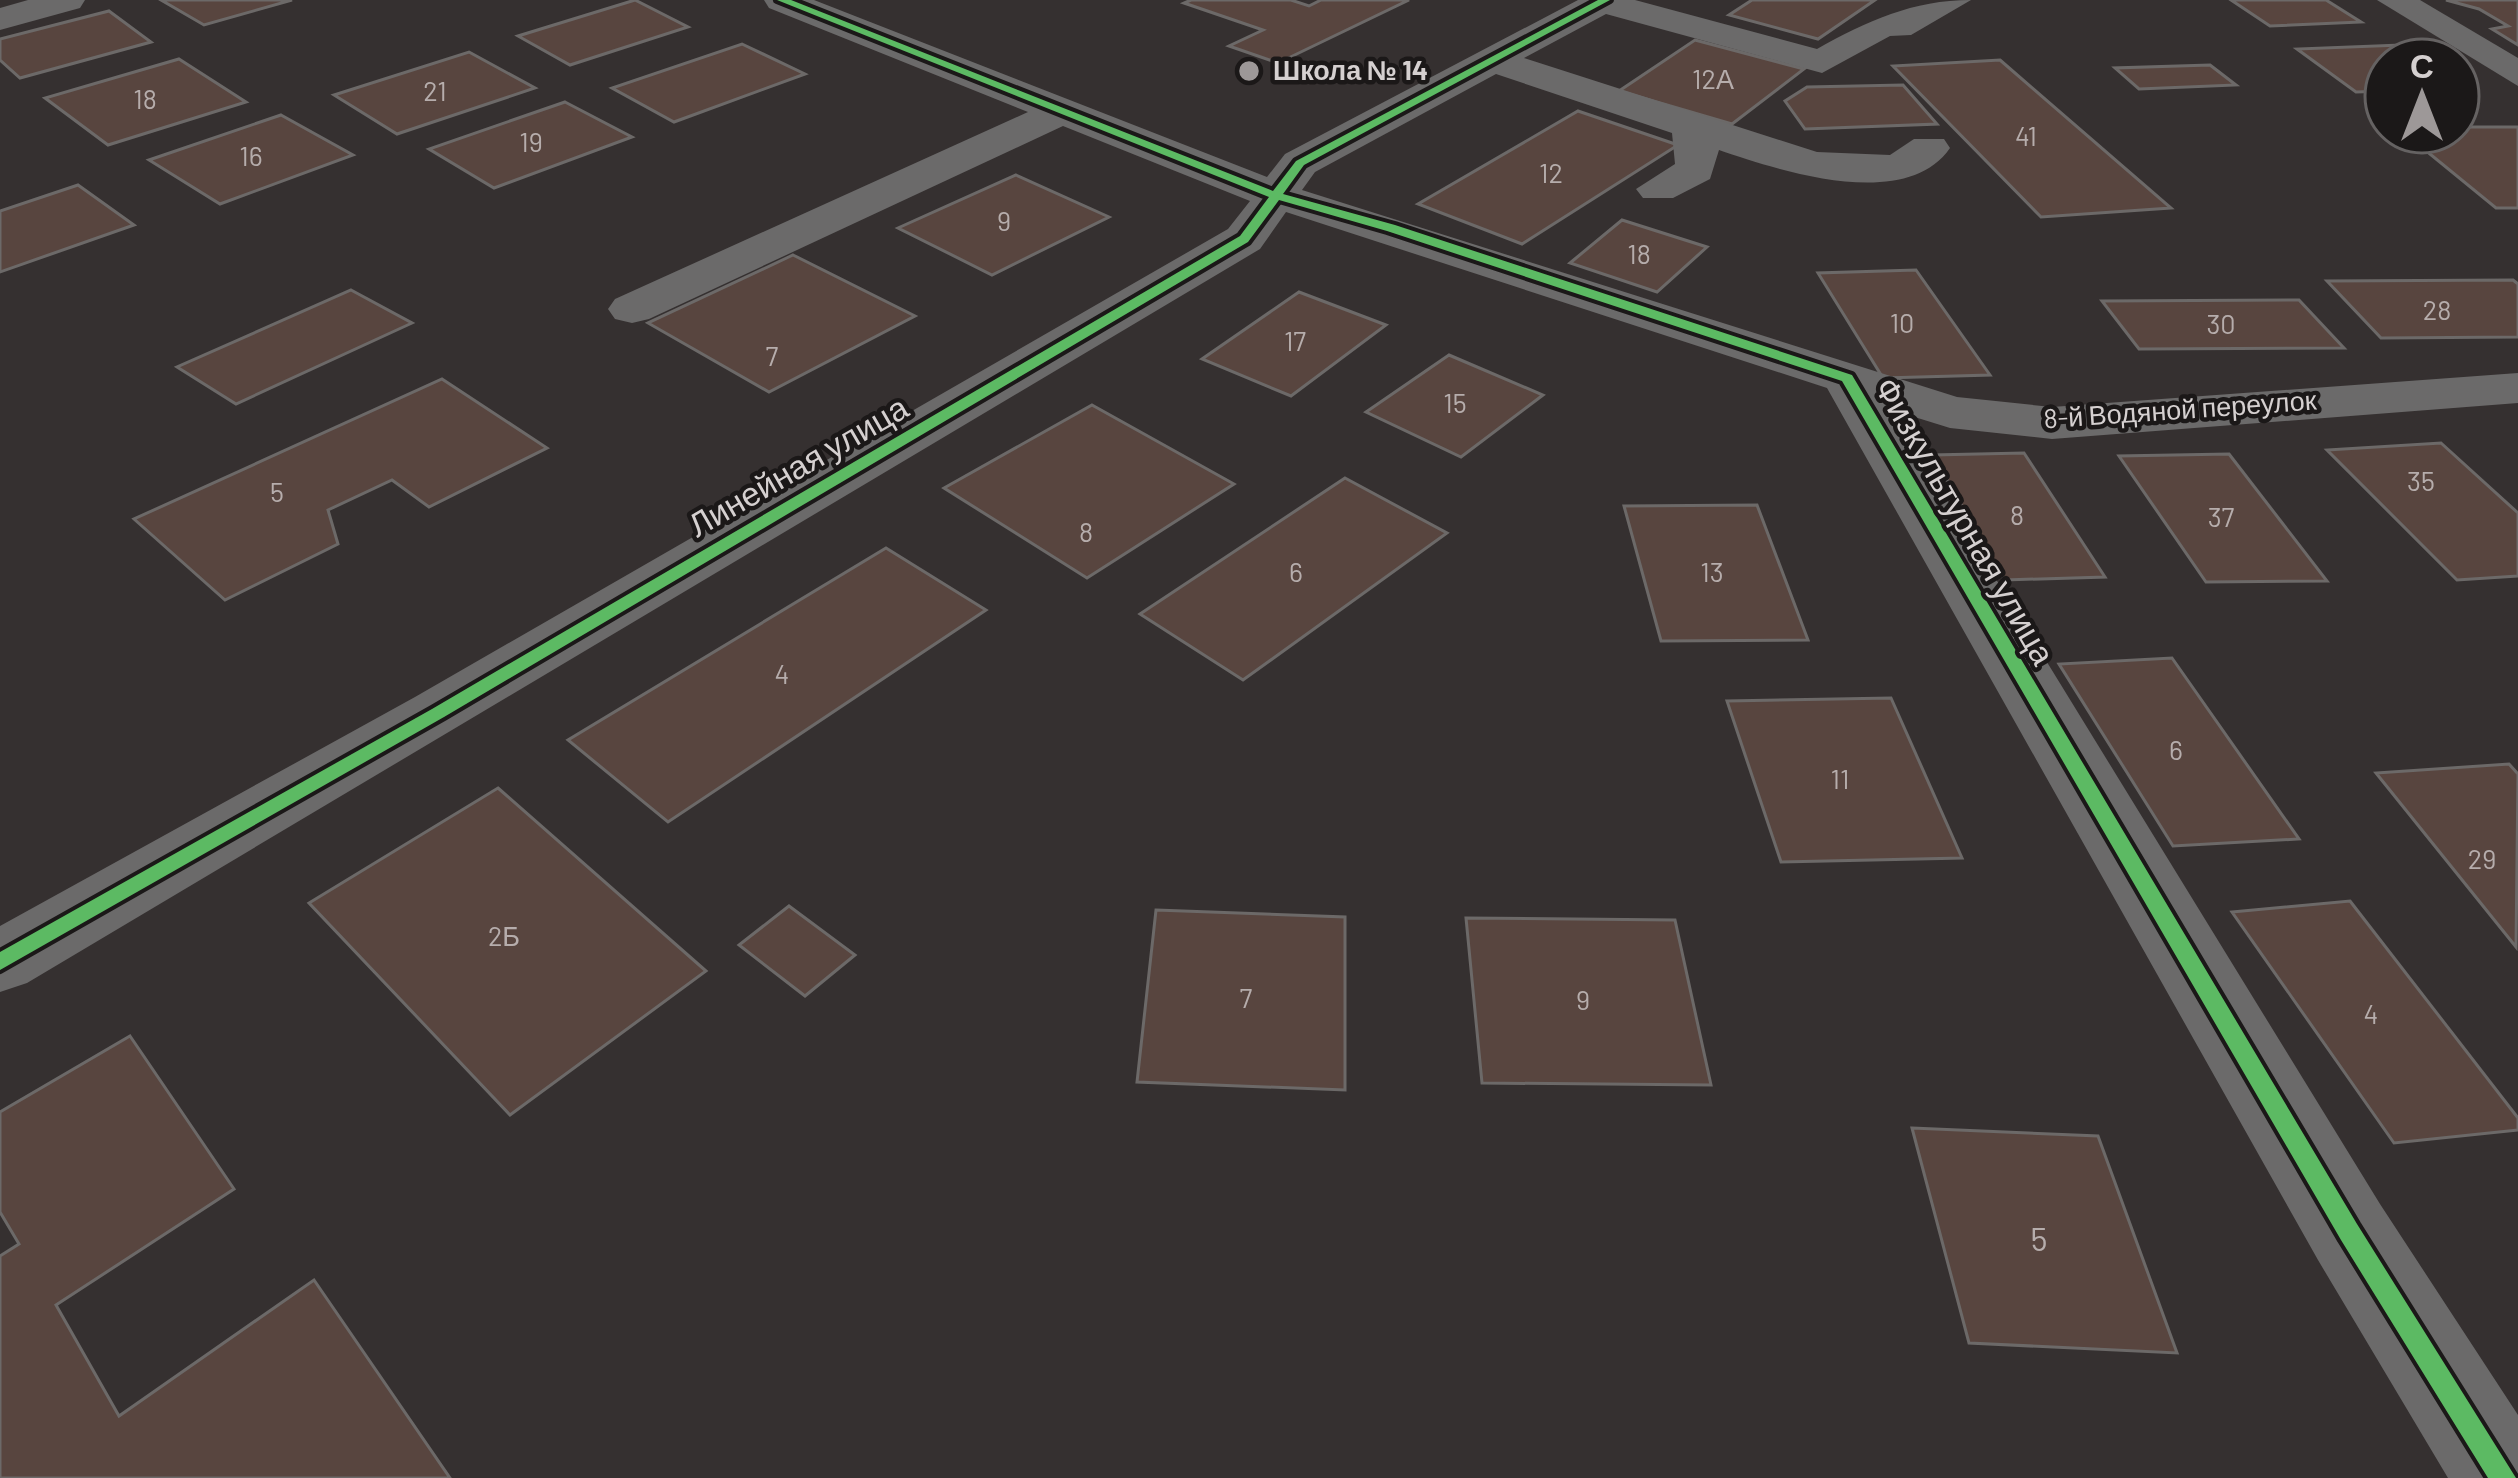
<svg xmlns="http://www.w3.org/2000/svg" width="2518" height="1478" font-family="Barlow,sans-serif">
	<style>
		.building { fill: #58453f; stroke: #6c6968; stroke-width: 3 }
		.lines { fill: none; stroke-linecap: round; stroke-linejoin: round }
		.minor { fill: #6b6a6a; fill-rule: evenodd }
		.cycleway-casing { stroke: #1b1818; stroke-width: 8 }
		.cycleway { fill: #5cba63; fill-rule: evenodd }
		.poi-dot { fill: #9d9898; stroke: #1b1818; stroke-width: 4.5 }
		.labels { text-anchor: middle; stroke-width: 9; stroke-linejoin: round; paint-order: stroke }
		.far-poi-label { font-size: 27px; font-weight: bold; fill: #d5d0d0; stroke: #1b1818; text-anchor: start }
		.number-label { font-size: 27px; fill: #b6adac }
		.far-street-label { font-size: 27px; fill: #d5d0d0; stroke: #1b1818 }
		.street-label { font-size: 33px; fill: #d5d0d0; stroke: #1b1818 }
		.near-number-label { font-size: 33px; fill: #b6adac }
	</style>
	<rect width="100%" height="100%" fill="#353030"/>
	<g class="building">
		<polygon points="161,0 292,0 204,25"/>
		<polygon points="635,0 688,27 570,65 518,36"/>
		<polygon points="1191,0 1291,0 1309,6 1321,0 1409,0 1278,63 1229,46 1263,30 1184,3"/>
		<polygon points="1752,0 1875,0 1818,39 1729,15"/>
		<polygon points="2231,0 2326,0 2361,22 2270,26"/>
		<polygon points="2446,0 2518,0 2518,45 2492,29 2508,26 2479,9"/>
		<polygon points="109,11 151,42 20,78 0,60 0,39"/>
		<polygon points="1695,40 1804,69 1732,124 1619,91"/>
		<polygon points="742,44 805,74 674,122 612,88"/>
		<polygon points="2401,45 2423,60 2386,60 2386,91 2356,92 2297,49"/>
		<polygon points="469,52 535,88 397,134 334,95"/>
		<polygon points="179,59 246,102 108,145 45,98"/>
		<polygon points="2000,60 2171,208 2041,217 1893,66"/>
		<polygon points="2210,65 2236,85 2139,89 2115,68"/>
		<polygon points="1903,85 1937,124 1805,129 1785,101 1807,87"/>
		<polygon points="565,102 632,137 494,188 429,149"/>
		<polygon points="1578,111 1678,145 1522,244 1418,204"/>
		<polygon points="281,115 353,155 220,204 149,160"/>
		<polygon points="2458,127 2518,127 2518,208 2496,208 2403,132 2458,132"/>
		<polygon points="1016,175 1109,217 992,275 898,228"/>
		<polygon points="78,185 134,225 0,272 0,211"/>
		<polygon points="1622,220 1707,247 1657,292 1570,263"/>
		<polygon points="793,255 915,316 769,392 648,323"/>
		<polygon points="1916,270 1990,375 1883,378 1818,273"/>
		<polygon points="2513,280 2518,284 2518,337 2381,338 2327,281"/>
		<polygon points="351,290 412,323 236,404 177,367"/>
		<polygon points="1299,292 1386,325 1291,396 1202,359"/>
		<polygon points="2299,300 2344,348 2139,349 2102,301"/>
		<polygon points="1449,355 1543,395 1461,457 1366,412"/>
		<polygon points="442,379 547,448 429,507 392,480 328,510 338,544 225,600 134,519"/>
		<polygon points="1092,405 1234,484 1087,578 944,488"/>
		<polygon points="2441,443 2518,513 2518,576 2457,580 2327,450"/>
		<polygon points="2024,453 2105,577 2004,580 1933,455"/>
		<polygon points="2229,454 2327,581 2206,582 2119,456"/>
		<polygon points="1345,478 1447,533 1243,680 1140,614"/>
		<polygon points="1757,505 1808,640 1661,641 1624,506"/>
		<polygon points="886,548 986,610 668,822 568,740"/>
		<polygon points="2172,658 2299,839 2173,846 2059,664"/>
		<polygon points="1891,698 1962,858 1781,862 1727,701"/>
		<polygon points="2509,764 2518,774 2516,947 2376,773"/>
		<polygon points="498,788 706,971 510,1115 309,903"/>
		<polygon points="2350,901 2518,1118 2518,1130 2394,1143 2232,912"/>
		<polygon points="789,906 855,955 805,996 739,945"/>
		<polygon points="1156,910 1345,917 1345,1090 1137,1082"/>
		<polygon points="1466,918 1675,920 1711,1085 1482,1083"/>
		<polygon points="130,1036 234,1189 56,1305 119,1416 314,1280 450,1478 0,1478 0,1256 19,1244 0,1212 0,1112"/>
		<polygon points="1912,1128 2098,1136 2177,1353 1969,1343"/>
	</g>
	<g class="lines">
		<g class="minor">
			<polygon points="28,0 85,0 80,8 0,30 0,8"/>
			<path d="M764 0H814L1267 177 1285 154 1578 0H1635L1817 49C1867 21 1913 0 1971 0L1911 35 1890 36 1822 73 1606 14 1524 58 1817 152 1890 155 1914 139H1944L1950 148C1905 213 1778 170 1719 150L1710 179 1673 198H1643L1636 189 1675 164 1672 133 1496 74 1315 172 1302 190 1957 397 2052 407 2518 373V403L2052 439 1950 428 1892 410 2380 1204 2518 1415V1478H2448L2318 1260 1827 388 1286 212 1260 249 27 983 0 992V926L415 697 1228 229 1250 201 1063 126 649 319 632 323 615 319 608 309 615 299 1028 112 769 8Z"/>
			<polygon points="2377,0 2420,0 2518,58 2518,86"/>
		</g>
		<defs>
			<polygon id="cycleway" points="777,0 791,0 1273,191 1296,161 1598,0 1610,0 1304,165 1283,194 1395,225 1852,375 2357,1224 2516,1478 2488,1478 2341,1240 1842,381 1387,231 1279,200 1248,242 444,717 0,970 0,952 432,709 1240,236 1269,197"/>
		</defs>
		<use href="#cycleway" class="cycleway-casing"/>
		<use href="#cycleway" class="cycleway"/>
	</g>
	<circle class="poi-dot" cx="1249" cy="71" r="12"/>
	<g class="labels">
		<g class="far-poi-label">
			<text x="1273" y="80">Школа № 14</text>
		</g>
		<g class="number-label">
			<text x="1713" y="89">12А</text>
			<text x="435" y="101">21</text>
			<text x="145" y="109">18</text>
			<text x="2026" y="146">41</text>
			<text x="531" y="152">19</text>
			<text x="251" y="166">16</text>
			<text x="1551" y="183">12</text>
			<text x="1004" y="231">9</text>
			<text x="1639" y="264">18</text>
			<text x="2437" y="320">28</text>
			<text x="1902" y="333">10</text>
			<text x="2221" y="334">30</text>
			<text x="1295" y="351">17</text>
			<text x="772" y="366">7</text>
			<text x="1455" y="413">15</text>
			<text x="2421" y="491">35</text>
			<text x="277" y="502">5</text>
			<text x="2017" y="525">8</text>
			<text x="2221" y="527">37</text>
			<text x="1086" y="542">8</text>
			<text x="1296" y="582">6</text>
			<text x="1712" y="582">13</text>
			<text x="782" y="684">4</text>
			<text x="2176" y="760">6</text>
			<text x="1840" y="789">11</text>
			<text x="2482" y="869">29</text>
			<text x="504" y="946">2Б</text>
			<text x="1246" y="1008">7</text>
			<text x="1583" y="1010">9</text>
			<text x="2371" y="1024">4</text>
		</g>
		<g class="far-street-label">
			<text transform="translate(2180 410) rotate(-4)" y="9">8-й Водяной переулок</text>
		</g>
		<g class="street-label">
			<text transform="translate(798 466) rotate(-30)" y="12">Линейная улица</text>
			<text transform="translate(1965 521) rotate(60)" y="12">Физкультурная улица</text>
		</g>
		<g class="near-number-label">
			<text x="2039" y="1251">5</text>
		</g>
	</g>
	<g transform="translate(2422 96)"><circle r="57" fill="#1b1818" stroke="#656262" stroke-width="3"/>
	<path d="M0-9L21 45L0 30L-21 45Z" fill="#9d9898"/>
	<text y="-18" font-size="33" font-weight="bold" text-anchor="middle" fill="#d5d0d0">С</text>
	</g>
</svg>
